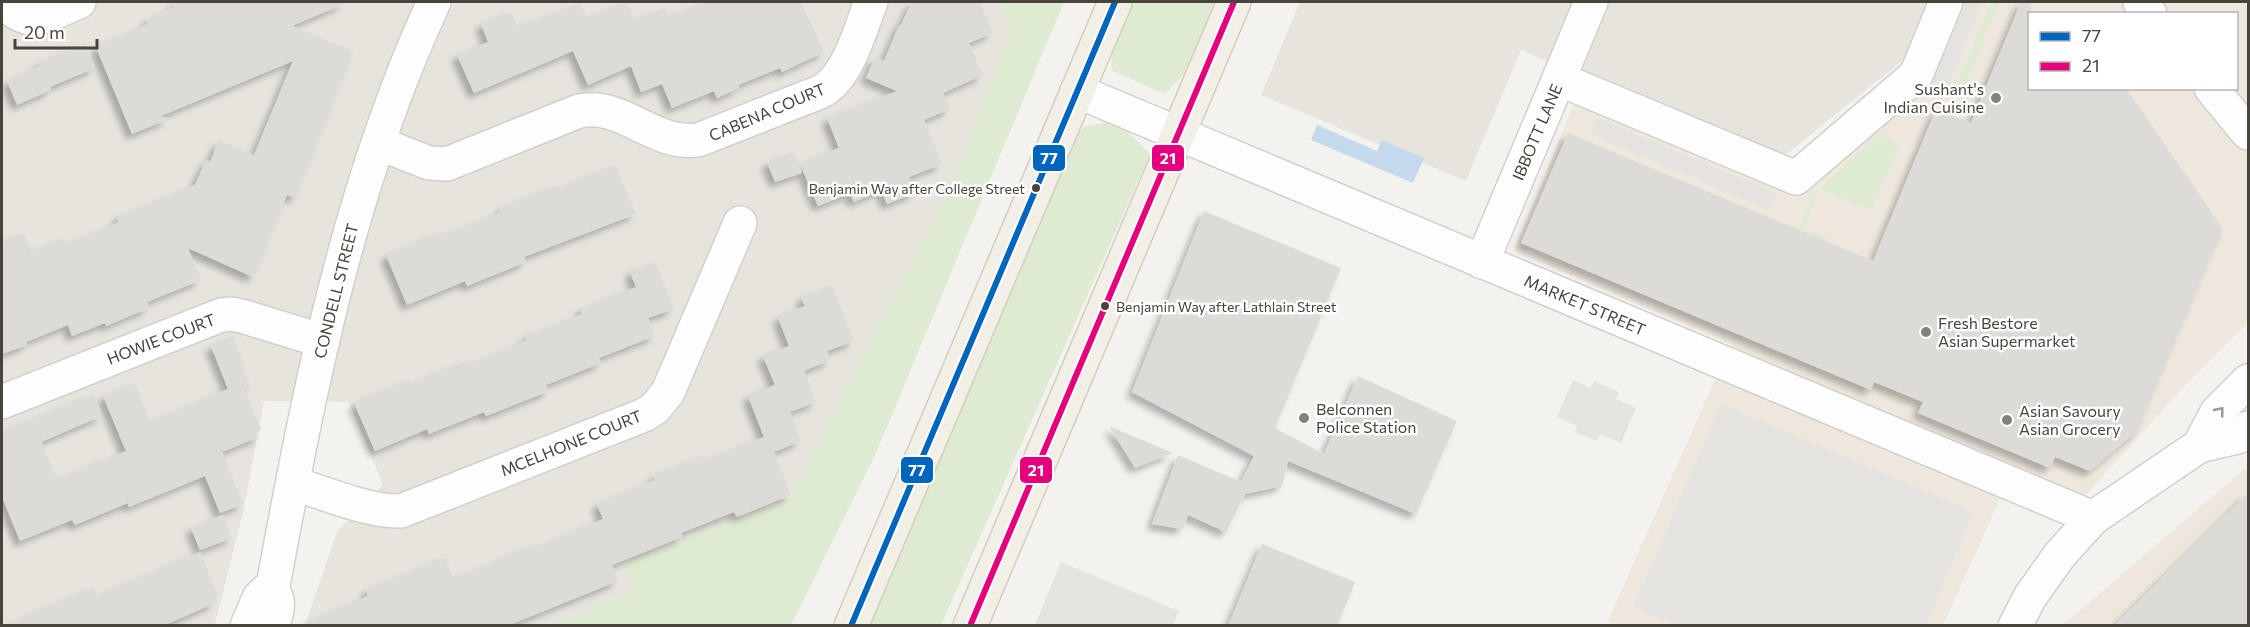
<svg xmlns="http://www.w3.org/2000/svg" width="2250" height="627" font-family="Commissioner,sans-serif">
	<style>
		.residential { fill: #e6e4dd }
		.commercial { fill: #ede7dd; fill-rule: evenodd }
		.green { fill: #dfead2 }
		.parking { fill: #e5e3e0 }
		.water { fill: #c4d9ec }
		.building { fill: #dcdbd7; filter: url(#shadow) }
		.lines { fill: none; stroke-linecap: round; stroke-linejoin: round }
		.minor-casing { stroke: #d1d0cc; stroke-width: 36 }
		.major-casing { stroke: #d3cebe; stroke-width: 36 }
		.minor { stroke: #fdfdfd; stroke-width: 33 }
		.major { stroke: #f1efe6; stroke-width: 33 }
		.bus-1-casing { stroke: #fff; stroke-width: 10 }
		.bus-2-casing { stroke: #fff; stroke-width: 10 }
		.bus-1 { stroke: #0065bd; stroke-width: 6 }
		.bus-2 { stroke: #e5007d; stroke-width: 6 }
		.oneway { stroke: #9a9792 }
		.poi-dot { fill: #84817a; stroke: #fff; stroke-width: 2 }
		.bus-dot { fill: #49443b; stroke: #fff; stroke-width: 2 }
		.labels { text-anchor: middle; stroke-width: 5; stroke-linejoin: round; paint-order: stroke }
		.bus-label { font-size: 14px; fill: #49443b; stroke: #fff; text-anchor: end }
		.poi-label { font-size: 16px; fill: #49443b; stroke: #fff; text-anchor: start }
		.street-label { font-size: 16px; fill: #49443b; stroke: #fff }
		.line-badge { stroke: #fff; stroke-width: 2 }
		.badge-label { font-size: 16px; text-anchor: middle; font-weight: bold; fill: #fff }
	</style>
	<defs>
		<filter id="shadow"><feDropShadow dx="-5.5" dy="5.5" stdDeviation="3" flood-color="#0004"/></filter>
	</defs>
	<rect width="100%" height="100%" fill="#f3f2ef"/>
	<g class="residential">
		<polygon points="2,2 999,2 1012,28 951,187 789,499 624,564 634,590 551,625 305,625 337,532 383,485 349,402 264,401 243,513 215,625 4,626 2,625"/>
		<polygon points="1300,2 1931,2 1908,56 1779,160 1521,50 1466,181 1261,95"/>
	</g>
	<g class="commercial">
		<path d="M1935 2H2248V322L2187 383 2085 496 2015 466 1943 625 1618 626 1608 621 1731 344 1514 251 1577 96 1770 176 1910 58ZM2030 14H2236V88H2030Z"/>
		<polygon points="2248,466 2248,625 2063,625"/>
	</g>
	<g class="green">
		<polygon points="999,2 1064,2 876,453 791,625 551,625 634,590 624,564 789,499 951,187 1012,28"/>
		<polygon points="1133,2 1216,2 1187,71 1164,94 1111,70 1113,47"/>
		<polygon points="1991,2 1999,2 1960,99 1952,96"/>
		<polygon points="1116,120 1150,154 941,625 869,626 1076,129"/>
		<polygon points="1879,135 1900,144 1872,210 1820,189"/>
		<polygon points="1813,195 1817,197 1804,228 1829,238 1827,242 1799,229"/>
	</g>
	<g class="parking">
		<polygon points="1966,2 1982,2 1947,90 1931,84"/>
		<polygon points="1597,118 1776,193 1769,210 1590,134"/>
		<polygon points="1573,380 1591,388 1594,381 1619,392 1616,399 1636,408 1621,443 1600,434 1597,441 1575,432 1577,426 1557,417"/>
		<polygon points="1721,404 1974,512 1926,625 1677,625 1633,607"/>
		<polygon points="1061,562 1179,611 1173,625 1035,625"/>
	</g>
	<polygon class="water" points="1317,125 1377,151 1382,140 1424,158 1413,183 1311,140"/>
	<g class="building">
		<polygon points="173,2 348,2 292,26 353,51 295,198 287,195 253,277 188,248 201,280 147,302 149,308 106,326 105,323 72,336 68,325 26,342 27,345 2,354 2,241 24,233 31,251 64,238 67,244 119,222 117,217 195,185 206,160 210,162 219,140 254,155 293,61 161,116 169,119 132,134 96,47 148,24 146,20 175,7"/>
		<polygon points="627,2 636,20 665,8 669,16 705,2 801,2 824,52 782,72 780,68 738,85 739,88 717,98 714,91 672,108 662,84 641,92 631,66 588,85 573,51 474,93 457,55 488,42 481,24 511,12 517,27 580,3 586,18"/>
		<polygon points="912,2 980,2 993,33 969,43 983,75 943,93 950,109 924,120 942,164 909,177 915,193 887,204 881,190 854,202 850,193 818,206 800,164 839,148 827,118 850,109 851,113 853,108 897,91 866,78 875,57 884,61 899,25 901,25"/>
		<polygon points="2021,2 2030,2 2030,88 2126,88 2223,229 2137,431 2090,471 2055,457 2050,468 1918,413 1923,402 1874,382 1871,390 1521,243 1568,133 1873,261 1936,109 1971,123"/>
		<polygon points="84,43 95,68 50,87 51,90 17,105 7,81 40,66 39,63"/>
		<polygon points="794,152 802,173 775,182 767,162"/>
		<polygon points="615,165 636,214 524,257 526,262 467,286 465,281 407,305 386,255 444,231 446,235 501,212 500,208 557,185 558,189"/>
		<polygon points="1204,211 1341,268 1275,428 1324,454 1358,376 1457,421 1416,514 1288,461 1282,486 1245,494 1226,532 1188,515 1182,529 1152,524 1178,455 1241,482 1254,456 1132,392"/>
		<polygon points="655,262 674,309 648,318 655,336 599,358 601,363 546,385 549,391 486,416 484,412 429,434 427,429 375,451 354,403 409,380 411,384 467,360 469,365 527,340 525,336 582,314 580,309 636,287 630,272"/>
		<polygon points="832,285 854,341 827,351 830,360 804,371 816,402 790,412 801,441 774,452 791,495 737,517 734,512 681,533 682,537 612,565 618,581 507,626 299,626 368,596 366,590 445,557 454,579 536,544 538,547 603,519 597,504 655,480 653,476 704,455 707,460 764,437 748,396 775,385 763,356 789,346 778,317 805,306 801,297"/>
		<polygon points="233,336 245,367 243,368 251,388 244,390 261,430 257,432 259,437 222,452 243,504 220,513 205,476 129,507 128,503 75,525 72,520 20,541 2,497 2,431 93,394 102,416 41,442 57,479 126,451 103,396 135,383 150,422 228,389 211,346"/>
		<polygon points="1109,426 1173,453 1135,468"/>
		<polygon points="2248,493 2248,626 2114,626"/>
		<polygon points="223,515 232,538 200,550 191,528"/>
		<polygon points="1262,544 1355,582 1337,626 1228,626"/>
		<polygon points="200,552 218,595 213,598 215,603 163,626 4,626 93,587 97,596"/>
	</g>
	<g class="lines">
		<defs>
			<g id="minor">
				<path d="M3 2C33 31 45 15 79 2"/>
				<polyline points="2140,2 2150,14"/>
				<polyline points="1559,79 1796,178 1916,75 1946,2"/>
				<polyline points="2211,88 2248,133"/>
				<polyline points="1077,91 2093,518"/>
				<path d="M378 143 429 163 447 164 579 111C623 102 653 146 698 140L820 92C848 79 860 29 871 2"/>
				<polyline points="1482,262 1591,2"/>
				<polyline points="2,402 221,315 232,314 245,317 323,341"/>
				<polyline points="2199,446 2217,412 2248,381"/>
				<path d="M293 483C323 493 370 512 401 511L644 415 655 408 668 392 740 223"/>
				<path d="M272 591C309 391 348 187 434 2"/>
				<path d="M272 591C282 601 276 613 273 626"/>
				<polyline points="247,626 259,598 266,591 272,591"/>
				<polyline points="2015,626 2030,597 2059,556 2093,518 2199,446 2238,437 2248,428"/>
			</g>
			<g id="major">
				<polyline points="851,626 1115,2"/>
				<polyline points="970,626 1234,2"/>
			</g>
		</defs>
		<use href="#minor" class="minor-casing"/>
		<use href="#major" class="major-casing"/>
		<use href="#minor" class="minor"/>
		<use href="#major" class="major"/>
		<defs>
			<polyline id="bus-1" points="851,626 1115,2"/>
			<polyline id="bus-2" points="970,626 1234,2"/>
		</defs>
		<use href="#bus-1" class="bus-1-casing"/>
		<use href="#bus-2" class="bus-2-casing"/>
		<use href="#bus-1" class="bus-1"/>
		<use href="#bus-2" class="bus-2"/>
	</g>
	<defs><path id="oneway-chevron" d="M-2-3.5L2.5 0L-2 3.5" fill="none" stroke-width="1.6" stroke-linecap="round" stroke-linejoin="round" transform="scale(1.5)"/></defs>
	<use class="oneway" href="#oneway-chevron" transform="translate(2220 411) rotate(-51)"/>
	<g class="poi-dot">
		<circle cx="1996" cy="98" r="6"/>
		<circle cx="1926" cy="332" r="6"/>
		<circle cx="1304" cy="418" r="6"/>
		<circle cx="2007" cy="420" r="6"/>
	</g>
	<g class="bus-dot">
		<circle cx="1036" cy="188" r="5"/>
		<circle cx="1105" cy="306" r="5"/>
	</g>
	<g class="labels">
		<g class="bus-label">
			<text x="1025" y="194">Benjamin Way after College Street</text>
			<text x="1116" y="312" text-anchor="start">Benjamin Way after Lathlain Street</text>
		</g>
		<g class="poi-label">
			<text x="1984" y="95" text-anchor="end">Sushant's<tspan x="1984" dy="18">Indian Cuisine</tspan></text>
			<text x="1938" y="329">Fresh Bestore<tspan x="1938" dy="18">Asian Supermarket</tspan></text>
			<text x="1316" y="415">Belconnen<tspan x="1316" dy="18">Police Station</tspan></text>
			<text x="2019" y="417">Asian Savoury<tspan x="2019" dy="18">Asian Grocery</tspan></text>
		</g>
		<g class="street-label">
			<text transform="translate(767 112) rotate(-23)" y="6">CABENA COURT</text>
			<text transform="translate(1537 132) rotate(-67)" y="6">IBBOTT LANE</text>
			<text transform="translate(336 291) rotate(-76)" y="6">CONDELL STREET</text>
			<text transform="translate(1585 305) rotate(23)" y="6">MARKET STREET</text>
			<text transform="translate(161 339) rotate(-21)" y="6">HOWIE COURT</text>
			<text transform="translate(571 443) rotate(-22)" y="6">MCELHONE COURT</text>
		</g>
	</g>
	<g class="line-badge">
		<rect x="1032" y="144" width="34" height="28" rx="6" fill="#0065bd"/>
		<rect x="1151" y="144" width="34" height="28" rx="6" fill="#e5007d"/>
		<rect x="900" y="456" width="34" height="28" rx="6" fill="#0065bd"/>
		<rect x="1019" y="456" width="34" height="28" rx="6" fill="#e5007d"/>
	</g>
	<g class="badge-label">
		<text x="1049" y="164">77</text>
		<text x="1168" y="164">21</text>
		<text x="917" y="476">77</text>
		<text x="1036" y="476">21</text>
	</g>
	<rect width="2250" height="627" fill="none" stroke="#49443b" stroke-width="6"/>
	<rect x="2028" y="12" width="210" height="78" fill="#ffffff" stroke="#b6b4b1" stroke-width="1.5"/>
	<rect x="2040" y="32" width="30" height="9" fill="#0065bd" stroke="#b6b4b1" stroke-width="1.5"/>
	<text x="2082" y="42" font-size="18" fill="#49443b">77</text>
	<rect x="2040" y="62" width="30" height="9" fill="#e5007d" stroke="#b6b4b1" stroke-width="1.5"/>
	<text x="2082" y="72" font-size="18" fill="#49443b">21</text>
	<path d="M15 39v9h82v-9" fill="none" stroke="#49443b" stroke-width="3"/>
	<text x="24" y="39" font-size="18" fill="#49443b" stroke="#ffffff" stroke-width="4.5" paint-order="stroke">20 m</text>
</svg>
